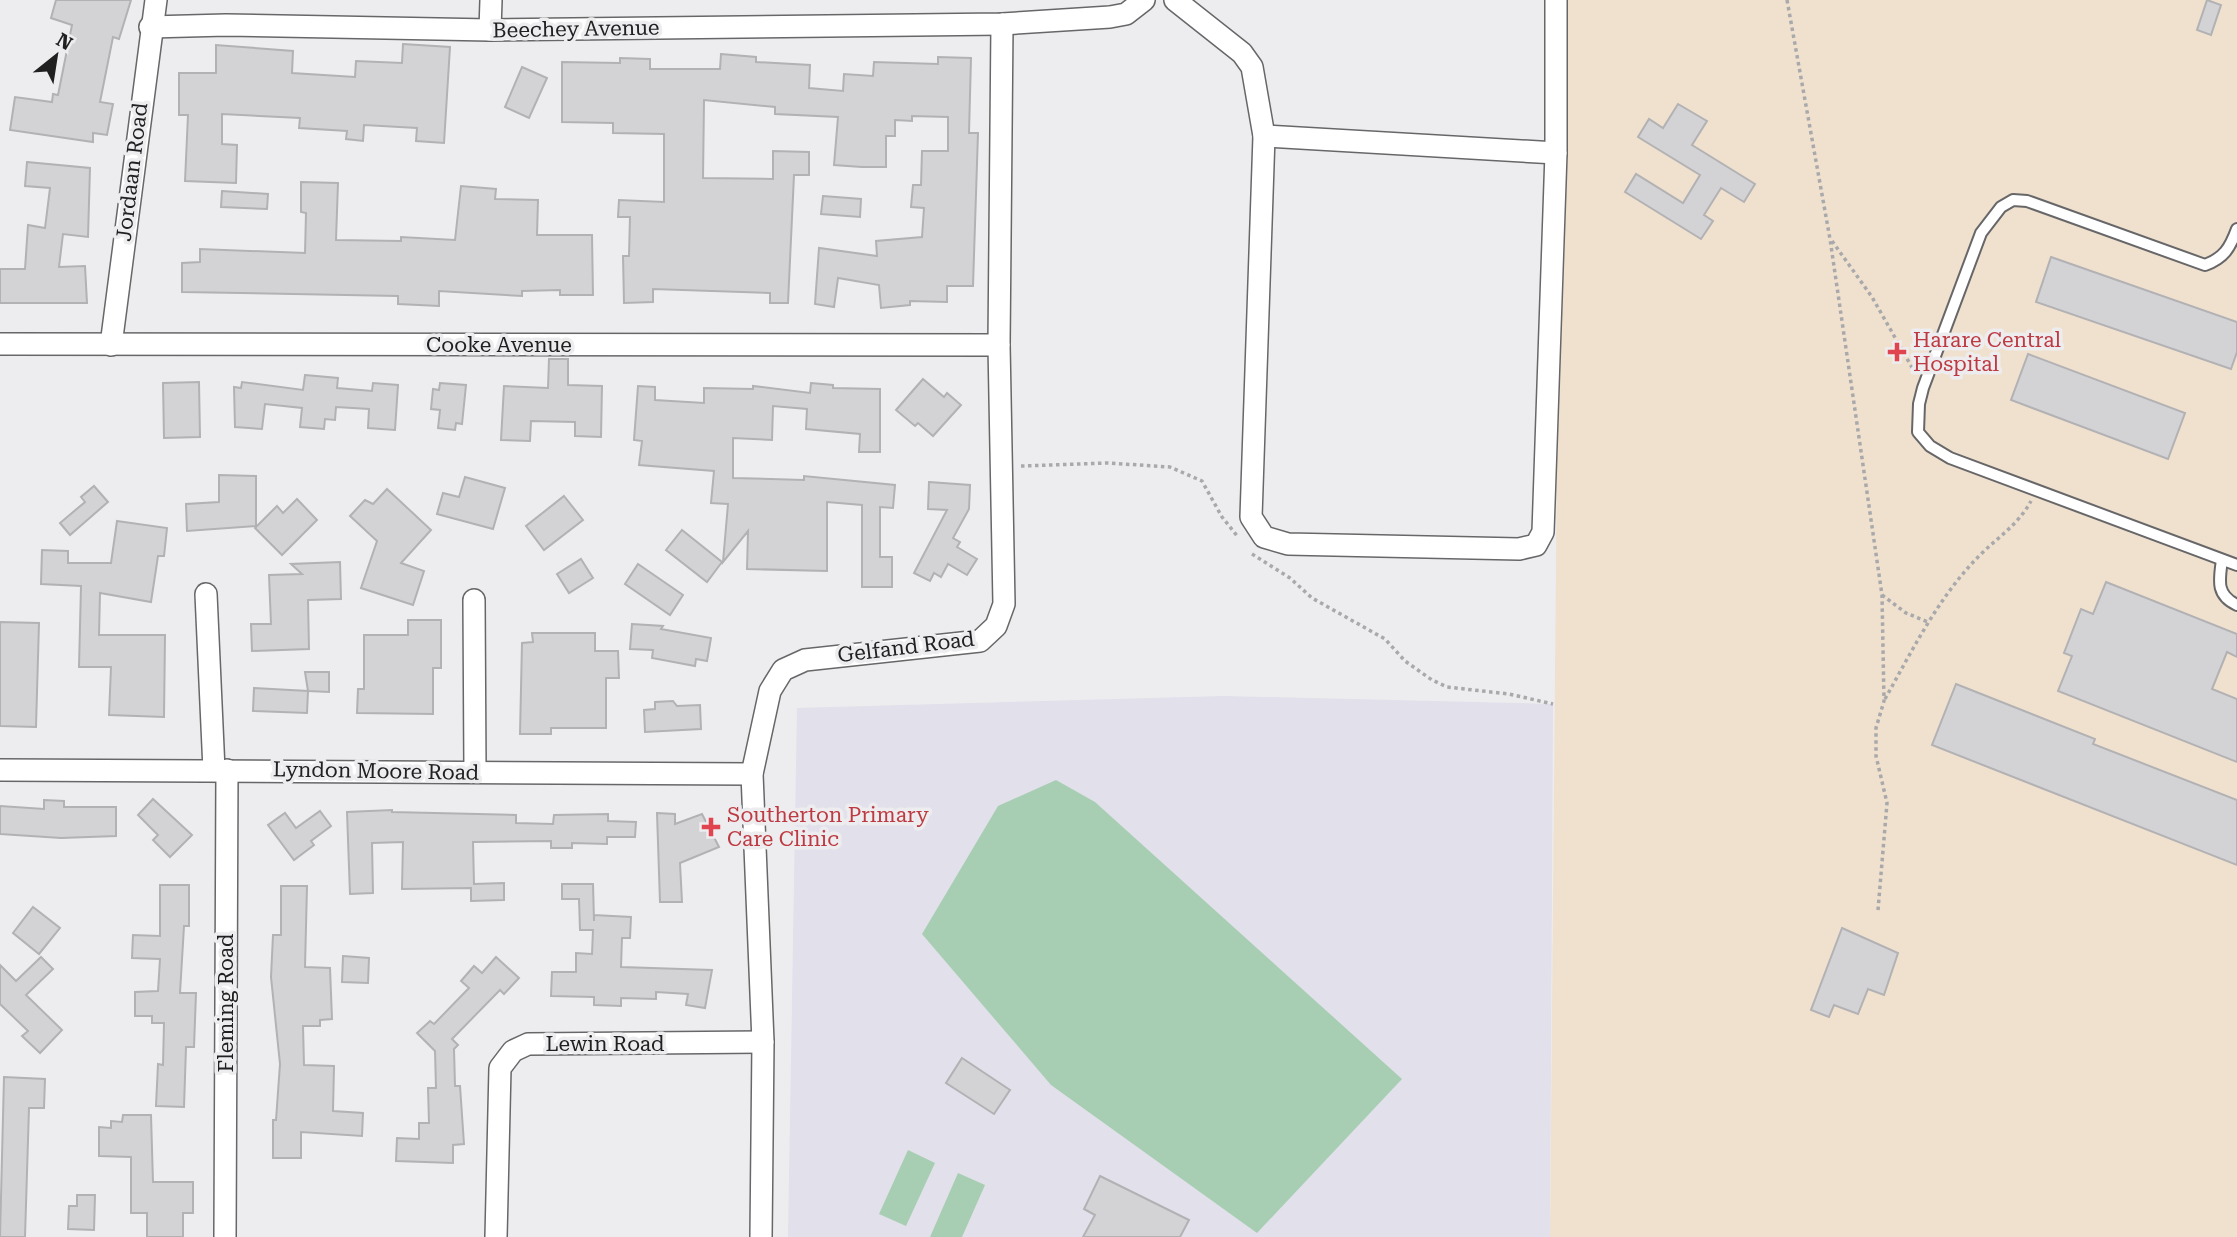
<svg xmlns="http://www.w3.org/2000/svg" width="2237" height="1237" font-family="'Roboto Serif',serif">
	<style>
		.built { fill: #e1e0eb }
		.medical { fill: #f0e1ce }
		.grass { fill: #a7ceb2 }
		.building { fill: #d3d3d5; stroke: #b2b1b4; stroke-width: 2 }
		.lines { fill: none; stroke-linecap: round; stroke-linejoin: round }
		.lane-casing { stroke: #676769; stroke-width: 14 }
		.street-casing { stroke: #676769; stroke-width: 24 }
		.path { stroke: #a9a9ab; stroke-width: 3.5; stroke-dasharray: 3.5 3.5; stroke-linecap: butt }
		.lane { stroke: #fff; stroke-width: 10 }
		.street { stroke: #fff; stroke-width: 21 }
		.health-dot { fill: #e0444e; stroke: #ededef; stroke-width: 2.5 }
		.labels { text-anchor: middle; stroke-width: 7; stroke-linejoin: round; paint-order: stroke }
		.street-label { font-size: 21px; fill: #202021; stroke: #ededef }
		.health-label { font-size: 21px; fill: #be3a42; stroke: #ededef; text-anchor: start }
	</style>
	<rect width="100%" height="100%" fill="#ededef"/>
	<polygon class="built" points="1224,696 1553,704 1550,1237 788,1237 797,708"/>
	<polygon class="medical" points="1561,0 2237,0 2237,1237 1550,1237"/>
	<g class="grass">
		<polygon points="1056,780 1095,802 1402,1079 1257,1233 1051,1085 922,934 998,806"/>
		<polygon points="908,1150 935,1163 906,1226 879,1214"/>
		<polygon points="958,1173 985,1185 962,1237 930,1237"/>
	</g>
	<g class="building">
		<polygon points="56,0 131,0 119,39 113,37 100,102 113,104 107,135 93,133 93,142 10,130 15,97 52,102 53,94 58,95 72,25 51,18"/>
		<polygon points="2207,0 2221,5 2211,35 2197,30"/>
		<polygon points="403,44 450,47 444,143 416,141 417,128 364,125 363,141 346,139 347,131 299,128 300,118 222,114 222,144 237,145 236,183 185,181 188,115 179,115 179,73 216,73 216,45 293,51 292,73 355,77 356,61 402,63"/>
		<polygon points="721,54 756,57 756,62 810,65 809,88 843,91 844,74 873,76 874,62 938,64 938,57 971,58 969,133 978,133 973,286 947,286 947,302 910,301 910,305 881,308 879,285 838,278 834,307 815,304 819,248 877,256 876,241 922,237 924,208 911,207 913,185 921,185 922,151 948,151 948,117 912,116 912,121 895,120 895,136 886,136 886,167 862,167 834,165 838,117 775,114 775,107 704,100 703,178 773,179 773,151 809,152 809,175 794,175 788,303 770,303 770,293 653,289 653,302 624,303 623,256 629,256 630,217 618,217 619,200 664,202 664,134 613,133 613,123 562,122 562,62 620,63 620,58 650,59 650,69 720,69"/>
		<polygon points="522,67 547,78 529,118 505,107"/>
		<polygon points="1678,104 1707,121 1692,145 1755,184 1744,202 1721,188 1704,215 1713,221 1701,239 1625,192 1636,174 1683,203 1700,175 1638,137 1649,119 1663,128"/>
		<polygon points="27,162 90,168 88,237 63,234 59,267 85,266 87,303 0,303 0,269 25,269 28,225 45,228 50,188 25,186"/>
		<polygon points="301,182 338,183 336,240 401,241 401,237 455,240 461,186 496,189 495,199 538,200 537,235 592,235 593,295 560,295 560,290 522,291 522,296 439,291 439,306 398,304 398,296 182,292 182,263 200,262 200,249 305,253 306,213 301,212"/>
		<polygon points="222,191 268,194 267,209 221,207"/>
		<polygon points="823,196 861,199 860,217 821,214"/>
		<polygon points="2051,257 2237,322 2237,352 2231,369 2036,302"/>
		<polygon points="2028,354 2185,413 2168,459 2011,400"/>
		<polygon points="549,359 568,359 568,385 602,386 601,437 575,436 575,422 531,421 530,441 501,440 504,386 548,388"/>
		<polygon points="305,375 338,378 337,388 372,391 373,383 398,385 395,430 368,428 369,409 336,407 335,420 325,419 324,429 300,427 302,408 265,404 262,429 235,427 234,387 241,388 242,382 303,390"/>
		<polygon points="923,379 944,397 947,393 961,405 933,436 918,423 915,426 896,410"/>
		<polygon points="199,382 200,437 164,438 163,383"/>
		<polygon points="440,383 466,385 462,424 456,423 455,430 438,428 440,410 431,409 433,389 439,390"/>
		<polygon points="811,383 833,385 833,388 880,389 880,452 859,452 860,434 806,429 807,409 773,406 772,440 733,438 733,478 804,480 804,476 895,485 893,508 880,507 880,557 892,557 892,587 862,587 862,505 827,502 827,571 747,569 748,531 723,562 728,504 711,503 714,471 639,465 642,441 634,440 638,386 655,387 655,400 704,403 704,388 753,389 753,386 810,393"/>
		<polygon points="219,475 256,476 256,526 187,531 186,504 219,502"/>
		<polygon points="465,477 505,488 493,529 437,514 443,493 459,497"/>
		<polygon points="929,482 970,485 969,509 953,538 960,542 957,547 977,559 967,575 948,564 941,577 934,573 930,581 914,573 947,510 928,509"/>
		<polygon points="94,486 108,502 70,535 60,523 85,502 81,497"/>
		<polygon points="387,489 431,530 401,563 424,571 413,605 361,588 377,541 350,516 365,500 373,504"/>
		<polygon points="564,496 583,520 544,550 526,526"/>
		<polygon points="297,499 317,520 282,555 255,528 277,506 283,513"/>
		<polygon points="117,521 167,528 164,556 158,556 151,602 100,593 99,635 165,635 164,717 109,715 111,667 79,667 81,586 41,584 42,550 68,551 68,563 111,563"/>
		<polygon points="682,530 722,562 707,582 666,550"/>
		<polygon points="581,559 593,578 569,593 557,574"/>
		<polygon points="340,562 341,599 308,600 309,649 252,651 251,624 271,624 269,575 302,574 291,564"/>
		<polygon points="638,564 683,595 670,615 625,584"/>
		<polygon points="2106,582 2237,634 2237,657 2227,652 2212,689 2237,699 2237,762 2058,691 2072,656 2064,653 2081,609 2093,614"/>
		<polygon points="408,620 441,620 441,668 433,668 433,714 357,713 358,689 364,689 364,635 408,635"/>
		<polygon points="0,622 39,623 36,727 0,726"/>
		<polygon points="632,624 663,626 661,629 711,638 707,661 696,659 695,666 652,658 653,650 630,649"/>
		<polygon points="532,633 595,633 595,651 618,651 619,678 606,678 606,728 551,728 551,734 520,734 522,643 533,642"/>
		<polygon points="305,672 329,672 329,692 308,691"/>
		<polygon points="1956,684 2095,739 2093,744 2237,800 2237,865 1932,745"/>
		<polygon points="254,688 308,691 307,713 253,711"/>
		<polygon points="673,701 677,706 700,705 701,729 645,732 644,710 655,709 655,702"/>
		<polygon points="153,799 192,835 170,857 153,840 158,835 138,815"/>
		<polygon points="44,800 64,801 64,807 116,807 116,836 61,838 0,834 0,806 44,809"/>
		<polygon points="392,810 392,812 516,815 516,823 553,824 554,815 608,814 608,821 636,822 635,837 607,837 607,844 572,843 572,848 551,848 551,841 473,842 474,884 504,883 504,900 471,901 471,888 402,889 403,842 372,843 373,893 350,894 347,812"/>
		<polygon points="320,811 331,826 311,841 314,845 294,860 268,825 285,813 296,828"/>
		<polygon points="657,813 675,814 675,824 702,814 719,847 680,863 682,902 660,902"/>
		<polygon points="562,884 593,884 594,921 594,915 631,917 630,938 622,938 621,967 712,970 705,1008 686,1005 688,994 656,992 656,999 621,998 621,1006 594,1005 594,997 551,996 552,972 576,972 576,953 592,954 593,930 580,930 579,899 562,899"/>
		<polygon points="160,885 189,885 189,926 184,926 180,993 196,993 194,1047 186,1047 184,1107 156,1106 158,1064 163,1065 164,1023 152,1023 152,1016 135,1016 135,992 158,991 160,959 132,958 133,935 160,936"/>
		<polygon points="281,886 307,886 305,967 330,968 332,1019 320,1020 320,1026 303,1026 304,1065 334,1066 333,1111 363,1113 362,1136 301,1132 301,1158 273,1158 273,1120 276,1120 280,1064 271,977 273,935 281,935"/>
		<polygon points="33,907 60,928 39,954 13,933"/>
		<polygon points="1842,928 1898,953 1884,995 1868,989 1858,1014 1834,1005 1829,1017 1811,1010"/>
		<polygon points="343,956 369,958 368,983 342,982"/>
		<polygon points="41,957 53,969 26,995 62,1030 40,1053 22,1036 28,1031 0,1004 0,965 16,981"/>
		<polygon points="496,957 519,978 504,994 500,990 452,1039 458,1045 454,1049 455,1086 460,1086 464,1144 453,1145 453,1163 396,1161 397,1138 419,1139 419,1123 429,1123 428,1088 436,1088 435,1051 417,1033 430,1021 434,1024 469,988 461,981 474,966 482,973"/>
		<polygon points="962,1058 1010,1090 994,1114 946,1083"/>
		<polygon points="4,1077 45,1079 44,1108 29,1108 25,1237 0,1237"/>
		<polygon points="123,1115 151,1115 153,1182 193,1182 193,1213 183,1213 183,1237 147,1237 147,1213 131,1213 131,1157 99,1156 99,1127 111,1128 111,1121 122,1122"/>
		<polygon points="1100,1176 1189,1220 1180,1237 1083,1237 1095,1215 1084,1209"/>
		<polygon points="77,1195 95,1195 94,1230 68,1229 69,1206 77,1206"/>
	</g>
	<g class="lines">
		<defs>
			<g id="lane">
				<path d="M2237 229C2230 248 2224 258 2205 265L2027 201 2013 200 2001 207 1981 233 1923 388 1919 404 1918 432 1930 446 1950 458 2237 565"/>
				<path d="M2222 560C2219 581 2216 595 2237 605"/>
			</g>
			<g id="street">
				<polyline points="1175,0 1242,53 1252,67 1264,136 1251,517 1264,537 1288,544 1519,549 1536,545 1543,532 1556,153 1556,0"/>
				<polyline points="150,27 226,25 490,30 1002,24 1110,17 1126,14 1144,0"/>
				<polyline points="490,30 491,0"/>
				<polyline points="1264,136 1556,153"/>
				<polyline points="0,344 999,345"/>
				<polyline points="111,345 156,0"/>
				<polyline points="206,594 214,770"/>
				<polyline points="474,600 475,772"/>
				<polyline points="0,770 752,774"/>
				<polyline points="225,1237 227,770"/>
				<polyline points="496,1237 500,1068 513,1051 528,1044 763,1042"/>
				<polyline points="761,1237 763,1042 752,774 770,691 783,670 805,660 980,641 996,626 1004,604 999,345 1002,24"/>
			</g>
		</defs>
		<use href="#lane" class="lane-casing"/>
		<use href="#street" class="street-casing"/>
		<g class="path">
			<polyline points="1787,0 1830,239 1882,595 1884,701 1876,728 1876,756 1887,803 1878,910"/>
			<polyline points="1832,241 1872,297 1914,371"/>
			<polyline points="1021,466 1108,463 1170,467 1202,481 1222,517 1238,537"/>
			<polyline points="1252,554 1290,578 1312,598 1385,639 1405,661 1432,680 1447,687 1509,694 1553,704"/>
			<polyline points="1882,595 1906,613 1928,622"/>
			<path d="M1885 699C1913 649 1939 596 1980 555 1998 537 2018 525 2031 501"/>
		</g>
		<use href="#lane" class="lane"/>
		<use href="#street" class="street"/>
	</g>
	<g class="health-dot">
		<path d="M1893.5 341.5h7v7h7v7h-7v7h-7v-7h-7v-7h7z"/>
		<path d="M707.5 816.5h7v7h7v7h-7v7h-7v-7h-7v-7h7z"/>
	</g>
	<g class="labels">
		<g class="street-label">
			<text transform="translate(576 29) rotate(-1)" y="7">Beechey Avenue</text>
			<text transform="translate(132 172) rotate(-83)" y="7">Jordaan Road</text>
			<text x="499" y="352">Cooke Avenue</text>
			<text transform="translate(906 647) rotate(-7)" y="7">Gelfand Road</text>
			<text transform="translate(376 771) rotate(1)" y="7">Lyndon Moore Road</text>
			<text transform="translate(226 1003) rotate(-90)" y="7">Fleming Road</text>
			<text x="605" y="1051">Lewin Road</text>
		</g>
		<g class="health-label">
			<text x="1913" y="347">Harare Central<tspan x="1913" dy="24">Hospital</tspan></text>
			<text x="727" y="822">Southerton Primary<tspan x="727" dy="24">Care Clinic</tspan></text>
		</g>
	</g>
	<g transform="translate(56 56) rotate(30)" stroke="#ededef" stroke-width="5" paint-order="stroke">
	<path d="M0-5L12 26L0 18L-12 26Z" fill="#202021"/>
	<text y="-10" font-size="19" font-weight="bold" text-anchor="middle" fill="#202021">N</text>
	</g>
</svg>
